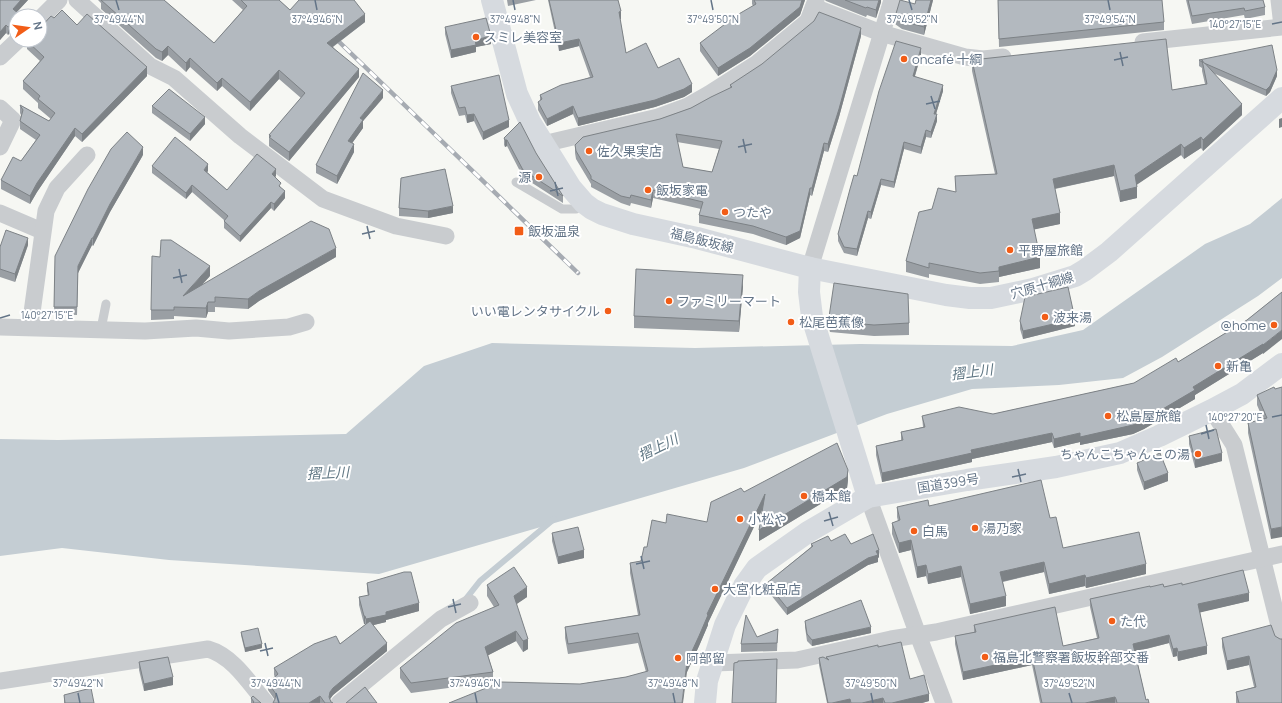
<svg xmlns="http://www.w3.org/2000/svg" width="1282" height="703" font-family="Manrope,'Noto Sans JP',sans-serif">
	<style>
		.water { fill: #c4cdd3 }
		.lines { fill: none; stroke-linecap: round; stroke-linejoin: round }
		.stream { stroke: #c4cdd3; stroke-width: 6 }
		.lane { stroke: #c9cccf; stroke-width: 9 }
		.street { stroke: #c9cccf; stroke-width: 17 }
		.secondary { stroke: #d6dadf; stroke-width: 22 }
		.primary { stroke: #d6dadf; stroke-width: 22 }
		.highway { stroke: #d6dadf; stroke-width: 22 }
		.rail-casing { stroke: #a6abb2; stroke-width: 4.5 }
		.rail { stroke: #fff; stroke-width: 3; stroke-dasharray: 9; stroke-linecap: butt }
		.wall { fill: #9a9fa4; fill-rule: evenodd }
		.shaded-wall { fill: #7d8286 }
		.building { fill: #b3b9bf; stroke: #7d8286; fill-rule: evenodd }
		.ticks { fill: none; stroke: #637487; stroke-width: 1.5 }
		.poi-dot { fill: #f25d17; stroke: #fff; stroke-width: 1.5 }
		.labels { text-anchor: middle; stroke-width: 4; stroke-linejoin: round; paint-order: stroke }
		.poi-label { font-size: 13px; fill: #637487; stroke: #fff; text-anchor: start }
		.street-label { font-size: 13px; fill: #637487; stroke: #fff }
		.water-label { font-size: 14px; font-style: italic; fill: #5f7683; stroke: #fff }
		.ticks-label { font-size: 10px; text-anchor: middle; fill: #637487; stroke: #fff; stroke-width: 4; stroke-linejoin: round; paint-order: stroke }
	</style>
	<rect width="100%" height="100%" fill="#f6f7f3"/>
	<polygon class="water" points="1282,198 1282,278 1258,296 1162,357 1123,378 1059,385 972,389 887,414 744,468 379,574 169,560 62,548 0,556 0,439 58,440 346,434 424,366 492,343 695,348 860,344 1012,346 1083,330 1205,244 1250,224"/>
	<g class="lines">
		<polyline class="stream" points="465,600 480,581 554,519"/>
		<g class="lane">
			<polyline points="516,182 562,209 576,209"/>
			<polyline points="101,329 106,304"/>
		</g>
		<g class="street">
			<polyline points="77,0 150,66 174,78 240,136 323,199 396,226 446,236"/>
			<polyline points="1279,0 1282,26"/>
			<polyline points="814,7 881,33 965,57 983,59 1003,57"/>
			<polyline points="40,19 59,0"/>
			<polyline points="1143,42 1282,27"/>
			<polyline points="0,57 18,40"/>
			<polyline points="0,108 13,120 0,147"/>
			<polyline points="543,144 658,117 688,106 709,94 756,64 808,21 816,0"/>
			<polyline points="0,213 42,231"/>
			<polyline points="810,268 892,0"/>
			<polyline points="0,327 145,331 196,328 229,331 289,327 306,322"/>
			<polyline points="30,327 46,211 57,188 87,155"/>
			<polyline points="1212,410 1234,445 1282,638"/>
			<polyline points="868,497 918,635 944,703"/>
			<polyline points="713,663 797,660 891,639 936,632 1282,554"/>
			<path d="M0 681 208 649C233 656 250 684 266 703"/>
			<polyline points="339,703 441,619 470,603"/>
		</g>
		<polyline class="secondary" points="810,268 946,295 970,298 991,298 1033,289 1075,276 1085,270 1109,252 1282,98"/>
		<polyline class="primary" points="492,0 517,94 530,122 571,188 584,203 592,209 602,214 633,224 697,238 810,268 809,292 812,317 868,497"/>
		<polyline class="highway" points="705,703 707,681 725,625 744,586 757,568 808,532 868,497 967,480 1056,467 1120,453 1159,436 1212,410 1242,394 1282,364"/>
		<defs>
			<polyline id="rail" points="331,34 578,273"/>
		</defs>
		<use href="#rail" class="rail-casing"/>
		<use href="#rail" class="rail"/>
	</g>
	<g class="wall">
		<polygon points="0,0 28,0 17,12 19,16 8,35 6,33 0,40"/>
		<polygon points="98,0 164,0 214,43 243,10 232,0 279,0 290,10 365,22 333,47 359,77 289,161 269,146 269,135 301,98 279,79 250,111 222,86 217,91 190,67 186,72 168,55 162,61 156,58 101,9 101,3"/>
		<polygon points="507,0 536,0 508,6"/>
		<polygon points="548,0 618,0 621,19 620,19 626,53 658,68 692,92 684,97 655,107 578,126 573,114 547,126 538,110 538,102 540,101 540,95 590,77 579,46 559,51"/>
		<polygon points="752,0 805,0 800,15 750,56 718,76 700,51 700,43 753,6 752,4"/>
		<polygon points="825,0 881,0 881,2 876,18 867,15 866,17 826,1"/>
		<polygon points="933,0 924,35 902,29 895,24 895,17 915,4"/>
		<polygon points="998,0 1164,22 1164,30 999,47"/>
		<polygon points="1186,0 1263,0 1265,7 1265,15 1245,19 1244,15 1192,24"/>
		<polygon points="54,18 77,25 147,76 82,142 75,136 37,192 30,204 1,189 1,180 21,161 36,140 20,129 20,121 21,115 20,113 20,105 49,121 51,119 38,108 38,103 23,89 23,81 40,61 27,49 27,41"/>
		<polygon points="445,27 491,44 476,47 476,52 451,58 445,34"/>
		<path d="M861 36 839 117 828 152 824 151 812 196 810 195 800 238 786 245 753 234 699 223V215L701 209 653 198 651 208 631 203 630 206 621 203 591 187V184L576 159 575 153V145L660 119 691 108 730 88V85ZM677 142 719 149 712 172 683 167Z"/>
		<polygon points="921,55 915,76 943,91 936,114 937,121 931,138 926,137 921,154 904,149 894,188 881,185 871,219 868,218 857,256 844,253 838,241 838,234 857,176"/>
		<polygon points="972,60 1172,90 1205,84 1202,71 1202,68 1199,66 1199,60 1277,76 1270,92 1266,96 1213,73 1242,115 1203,151 1201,148 1184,159 1181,155 1137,184 1137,198 1120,202 1114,176 1055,189 1060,224 1034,229 1040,268 999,277 999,282 980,284 929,274 929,278 906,272 906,261 932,209 956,192 955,176 995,174 972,71"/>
		<polygon points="451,86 509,127 483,140 474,121 467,123 465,115 459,116 451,93"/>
		<polygon points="383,98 363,121 363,128 352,143 354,152 337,184 316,173 316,165"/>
		<polygon points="152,106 205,124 190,141 152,113"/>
		<polygon points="504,138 536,153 563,196 563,203 523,177 507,146 505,147 504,145"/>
		<polygon points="143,155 110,212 93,246 92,245 78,273 77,315 54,314 55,256"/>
		<polygon points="152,166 208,171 207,172 227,190 276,176 275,177 281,188 285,198 274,211 271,208 240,242 224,228 224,220 192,192 186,199 152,173"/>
		<polygon points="401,178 453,213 428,218 399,216 399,208"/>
		<polygon points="28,245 15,282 0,277 0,247"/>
		<polygon points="336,257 259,301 248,309 215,307 215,312 208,312 206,318 174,316 174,319 151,320 151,310 210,276 202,285"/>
		<polygon points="743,286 739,332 634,328 634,316"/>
		<polygon points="1282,292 1263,354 1263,353 1195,395 1195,399 1144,429 1133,434 1080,445 1080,442 1054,448 1052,442 972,459 972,462 882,482 876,455 876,446 901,440 901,432 923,427 922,416 993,414 1134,383 1178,362 1247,320"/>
		<polygon points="829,317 909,323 909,335 874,336 830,332 829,328"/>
		<polygon points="1020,321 1075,326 1023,339 1020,329"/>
		<polygon points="1275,389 1271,539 1248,433 1248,423 1263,419 1257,405 1257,395"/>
		<polygon points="1189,436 1222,461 1195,468 1189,444"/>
		<polygon points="1137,463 1168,481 1144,490 1137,470"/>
		<polygon points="848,480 847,488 759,541 762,509 708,623 708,625 699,646 687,672 580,684 626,677 646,672 638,643 568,654 565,638 565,627 638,615 630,573 630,563 641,561 647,547 666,523 707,522 744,492"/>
		<polygon points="929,506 1050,518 1063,548 1146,574 1086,588 1085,586 1049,594 1044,572 1003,582 1006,606 970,614 961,577 928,584 926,576 917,578 911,550 899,553 892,534 892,523 898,521 897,517 897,507"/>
		<polygon points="552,533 584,558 558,564 552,541"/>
		<polygon points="831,541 851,544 879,557 878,558 878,562 868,565 787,615 767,590 767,583 811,547 811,544"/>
		<polygon points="367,583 419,611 386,620 386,622 373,625 387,651 333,695 330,699 331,702 333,703 273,703 275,700 268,690 268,683 275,677 274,675 274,668 340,644 365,625 365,624 364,624 359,605 359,597 368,596 367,591"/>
		<polygon points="487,585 527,597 516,604 528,649 523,652 516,641 488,655 493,672 493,682 411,693 400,678 400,668 494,607 487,596"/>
		<polygon points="1182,585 1249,601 1200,612 1207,654 1178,661 1177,656 1173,657 1169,643 1135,652 1146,700 1149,703 1040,703 1032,665 963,680 955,644 955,636 974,632 974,625 1063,646 1097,638 1090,607 1090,599 1150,587 1164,587"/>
		<polygon points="805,621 871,633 812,646 807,641 805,627"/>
		<polygon points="778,629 777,651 741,652 741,644 757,637"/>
		<polygon points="241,632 262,648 245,652 241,635"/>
		<polygon points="1275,636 1280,639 1282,703 1236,703 1236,692 1254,687 1249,665 1227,670 1222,647 1222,638"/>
		<polygon points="878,647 910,679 929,701 922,703 827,703 819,665 819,658 826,659 826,657"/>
		<polygon points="139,662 173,685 144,691 139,670"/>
		<polygon points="64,695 94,703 64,703"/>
		<polygon points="251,698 261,703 251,703"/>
	</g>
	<g class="shaded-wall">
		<polygon points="21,0 28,0 13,16 13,9"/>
		<polygon points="802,0 805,0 800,15 750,56 718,76 718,68"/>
		<polygon points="879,0 881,0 881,2 876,18 876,10"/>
		<polygon points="931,0 933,0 924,35 924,27"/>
		<polygon points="621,11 621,19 619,19 619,12"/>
		<polygon points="365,14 365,22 327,51 327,43"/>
		<polygon points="16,18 16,26 8,35 8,27"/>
		<polygon points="6,25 6,33 0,40 0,32"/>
		<polygon points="861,28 861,36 839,117 828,152 828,144"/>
		<polygon points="491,36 491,44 476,47 476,52 451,58 451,50 475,40"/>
		<polygon points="579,39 579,46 559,51 559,43"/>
		<polygon points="168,46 168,55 162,61 162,52"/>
		<polygon points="921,48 921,55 913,82 913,76"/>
		<polygon points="190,58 190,67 186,72 186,63"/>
		<polygon points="147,67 147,76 82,142 82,134"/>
		<polygon points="359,69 359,77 289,161 289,152"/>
		<polygon points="279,70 279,79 250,111 250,102"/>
		<polygon points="1277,70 1277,76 1270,92 1266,96 1266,90"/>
		<polygon points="222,78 222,86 217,91 217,83"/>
		<polygon points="692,84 692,92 684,97 655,107 578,126 578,118"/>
		<polygon points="943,85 943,91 934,120 934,114"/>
		<polygon points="383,90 383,98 363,121 363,128 348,149 348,141 360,118"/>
		<polygon points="1242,104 1242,115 1203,151 1203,140"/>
		<polygon points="573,106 573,114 547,126 547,119"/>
		<polygon points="474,114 474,121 467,123 467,115"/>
		<polygon points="937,114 937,121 931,138 931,132"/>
		<polygon points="205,117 205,124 190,141 190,134"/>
		<polygon points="1282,118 1282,127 1279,128 1279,119"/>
		<polygon points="509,120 509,127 483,140 483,132"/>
		<polygon points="75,128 75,136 37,192 30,204 30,196 37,183"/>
		<polygon points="926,130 926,137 921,154 921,147"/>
		<polygon points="1201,137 1201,148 1184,159 1184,148"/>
		<polygon points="505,140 507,140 507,146 505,147"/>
		<polygon points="904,142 904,149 894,188 894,182"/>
		<polygon points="824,143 824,151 812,196 812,188"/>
		<polygon points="354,144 354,152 337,184 337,176"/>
		<polygon points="1181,144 1181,155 1135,186 1135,175"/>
		<polygon points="143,147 143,155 110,212 93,246 93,238 110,204"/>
		<polygon points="208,164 208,171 204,176 204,170"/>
		<polygon points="1114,165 1114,176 1053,189 1053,179"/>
		<polygon points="276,169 276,176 272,181 272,174"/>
		<polygon points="881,179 881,185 871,219 871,212"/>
		<polygon points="192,185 192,192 186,199 186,193"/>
		<polygon points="1137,187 1137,198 1120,202 1120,191"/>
		<polygon points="810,188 810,195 800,238 786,245 786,237"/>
		<polygon points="653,190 653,198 651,208 651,200"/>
		<polygon points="285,191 285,198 274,211 274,204"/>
		<polygon points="271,202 271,208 240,242 240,236"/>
		<polygon points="453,206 453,213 428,218 428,211"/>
		<polygon points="868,211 868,218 857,256 857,249"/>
		<polygon points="1060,213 1060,224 1032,230 1032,219"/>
		<polygon points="28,238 28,245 15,282 15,274"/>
		<polygon points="92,238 92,245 78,273 77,315 78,266"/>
		<polygon points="336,248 336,257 259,301 248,309 248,299 259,291"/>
		<polygon points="1040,257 1040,268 999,277 999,267"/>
		<polygon points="210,266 210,276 183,305 183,296"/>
		<polygon points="743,275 743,286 739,332 739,321"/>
		<polygon points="208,302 208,312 206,318 206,308"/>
		<polygon points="1075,319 1075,326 1023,339 1023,331"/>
		<polygon points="1282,330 1282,339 1263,354 1263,345"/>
		<polygon points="1263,344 1263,353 1195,395 1195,399 1144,429 1133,434 1080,445 1080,437 1193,387"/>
		<polygon points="1052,433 1052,442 972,459 972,462 882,482 882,473 971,450"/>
		<polygon points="1080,433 1080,442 1054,448 1054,439"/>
		<polygon points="1222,453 1222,461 1195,468 1195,460"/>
		<polygon points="848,470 848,480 847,488 759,541 759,530"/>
		<polygon points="1168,473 1168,481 1144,490 1144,482"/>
		<polygon points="765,494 765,504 708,623 708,625 699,646 687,672 683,703 682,703 687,662 707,614"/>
		<polygon points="1282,527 1282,537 1271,539 1271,529"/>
		<polygon points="911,540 911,550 899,553 899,543"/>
		<polygon points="584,550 584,558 558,564 558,557"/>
		<polygon points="879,550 879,557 878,558 878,562 868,565 787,615 787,608 876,551"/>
		<polygon points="1044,562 1044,572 1000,582 1000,572"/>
		<polygon points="1146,564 1146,574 1086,588 1086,578"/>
		<polygon points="926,565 926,576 917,578 917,567"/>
		<polygon points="961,566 961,577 928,584 928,574"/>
		<polygon points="1085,575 1085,586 1049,594 1049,584"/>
		<polygon points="527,587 527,597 514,606 514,596"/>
		<polygon points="1249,593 1249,601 1198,613 1198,604"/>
		<polygon points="1006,596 1006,606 970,614 970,604"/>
		<polygon points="419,603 419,611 386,620 386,622 366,627 366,619 386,612"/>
		<rect x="364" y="616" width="1" height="8"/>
		<polygon points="871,627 871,633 812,646 812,640"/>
		<polygon points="516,631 516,641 485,657 485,647"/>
		<polygon points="1169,635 1169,643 1133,652 1133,644"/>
		<polygon points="528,639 528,649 523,652 523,641"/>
		<polygon points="387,643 387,651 333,695 330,699 329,697 330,692 333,688"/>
		<polygon points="262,644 262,648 245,652 245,648"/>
		<polygon points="1207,646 1207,654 1178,661 1178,652"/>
		<polygon points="1177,648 1177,656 1173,657 1173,649"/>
		<polygon points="1249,656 1249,665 1227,670 1227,661"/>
		<polygon points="1032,657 1032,665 963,680 963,672"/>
		<polygon points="173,677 173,685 144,691 144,684"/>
		<polygon points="929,694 929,701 922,703 892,703"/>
		<polygon points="320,696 320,703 309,703"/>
		<polygon points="1115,697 1115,703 1085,703"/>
		<polygon points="883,698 883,703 862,703"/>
		<polygon points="850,699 850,703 832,703"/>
	</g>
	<g class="building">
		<polygon points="0,0 21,0 13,9 19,14 18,16 16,16 16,18 8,27 6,25 0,32"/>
		<polygon points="101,0 164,0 214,43 247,6 241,0 279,0 290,10 299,0 354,0 365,14 327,43 359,69 289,152 269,137 271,136 269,135 305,93 279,70 250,102 222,78 217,83 190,58 186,63 168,46 162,52 156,49"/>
		<polygon points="549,0 618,0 621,11 619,12 626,53 646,43 658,68 679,58 692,84 684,89 655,100 578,118 573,106 547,119 538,102 542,99 540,95 561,85 593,77 579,39 559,43"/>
		<polygon points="754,0 802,0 800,7 750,48 718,68 700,43 737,15 756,4"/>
		<polygon points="845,0 879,0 876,10 867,7 866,8"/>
		<polygon points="900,0 915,4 916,0 931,0 924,27 902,21 895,17"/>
		<polygon points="998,0 1162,0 1164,22 999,39"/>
		<polygon points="1188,0 1263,0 1265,7 1245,11 1244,8 1192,16"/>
		<polygon points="62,10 77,25 87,14 147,67 82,134 75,128 37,183 30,196 1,180 13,157 21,161 40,135 20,121 23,110 20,105 49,121 55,113 38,99 40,96 23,81 44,57 27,41 28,40 40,40 40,28 51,16 54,18"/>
		<path d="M819 12 861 28 839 109 828 144 824 143 812 188H810L800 231 786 237 753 226 699 215 703 202 653 190 651 200 631 195 630 198 621 196 591 179V176L576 151 575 145 583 137 660 119 691 108 711 97 732 87 730 85 762 64 814 21ZM676 134 722 141 712 172 683 167Z"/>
		<polygon points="486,18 491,36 475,40 476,45 451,50 445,27"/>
		<polygon points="1166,39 1172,90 1207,84 1202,60 1242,104 1203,140 1201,137 1184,148 1181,144 1135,175 1137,187 1120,191 1114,165 1053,179 1060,213 1032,219 1040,257 999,267 999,271 980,273 929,263 929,268 906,261 919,212 932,209 938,188 956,192 955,176 997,174 972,60"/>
		<polygon points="896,41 921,48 913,76 943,85 934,114 937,114 931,132 926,130 921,147 904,142 894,182 881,179 871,212 868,211 857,249 844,247 838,234 850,189 854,175 857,176 879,91"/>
		<polygon points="1272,45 1277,70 1270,86 1266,90 1204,63 1202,60 1202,62 1199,60"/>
		<polygon points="363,73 383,90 360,118 363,120 348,141 354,144 337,176 316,165"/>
		<polygon points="499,75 509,120 483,132 474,114 467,115 465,107 459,108 451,86"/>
		<polygon points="169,89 205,117 190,134 152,106"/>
		<polygon points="520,122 536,153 563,196 523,170 507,140 505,140 504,138"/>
		<polygon points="127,132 143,147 110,204 93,238 92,238 78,266 77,307 54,307 55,256 88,189 111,149"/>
		<polygon points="175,137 208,164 204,170 227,190 257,154 276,169 272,174 281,183 279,186 285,191 274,204 271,202 240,236 224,221 228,216 192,185 186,193 152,166"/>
		<polygon points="445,169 453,206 428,211 399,208 401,178"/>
		<polygon points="311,221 329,229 336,248 259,291 248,299 215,297 215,302 208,302 206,308 174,307 174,310 151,310 152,256 160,257 161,240 171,240 210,266 183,296"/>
		<polygon points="6,230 28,238 15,274 0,269 0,247"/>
		<polygon points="636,269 743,275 739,321 634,316"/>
		<polygon points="834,283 908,294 909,323 874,325 830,321 829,317"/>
		<polygon points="1068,287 1075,319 1023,331 1020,321 1025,297"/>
		<polygon points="1282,292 1282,330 1263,345 1263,344 1193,387 1195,390 1144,420 1133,425 1080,437 1080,433 1054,439 1052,433 971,450 972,453 882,473 876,446 903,440 901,432 925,427 922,416 959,407 993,414 1134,383 1176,358 1178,362 1247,320"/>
		<polygon points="1274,387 1275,389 1282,387 1282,527 1271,529 1248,423 1267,418 1257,395"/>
		<polygon points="1216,429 1222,453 1195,460 1189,436"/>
		<polygon points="837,443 848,470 847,477 759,530 765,494 707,614 708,615 699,636 687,662 682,703 449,703 501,682 580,684 626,677 648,671 638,633 568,644 565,627 640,615 630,563 641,561 644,547 647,547 652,520 666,523 667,514 707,522 711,502 741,488 744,492"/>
		<polygon points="1160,453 1168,473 1144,482 1137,463"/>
		<polygon points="1041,480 1050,518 1056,517 1063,548 1139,532 1146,564 1086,578 1085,575 1049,584 1044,562 1000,572 1006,596 970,604 961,566 928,574 926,565 917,567 911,540 899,543 892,523 900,520 897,507 928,500 929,506"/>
		<polygon points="578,527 584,550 558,557 552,533"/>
		<polygon points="845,534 851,544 873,534 879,550 876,551 878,555 868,558 787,608 767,583 813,546 811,544 828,536 831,541"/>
		<polygon points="514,567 527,587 514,596 528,639 523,641 516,631 485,647 493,672 411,683 400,668 456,623 499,605 487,585"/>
		<polygon points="1243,570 1249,593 1198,604 1207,646 1178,652 1177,648 1173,649 1169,635 1133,644 1146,700 1148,699 1149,703 1117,703 1116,699 1115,697 1085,703 1042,703 1032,657 963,672 955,636 976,632 974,625 1055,607 1063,646 1099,638 1090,599 1150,586 1150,587 1163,584 1164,587 1182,583 1182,585"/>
		<polygon points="404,572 411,572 419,603 386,612 386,615 366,619 365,616 364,616 359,597 369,595 367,583"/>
		<polygon points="861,600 871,627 812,640 807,634 805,621"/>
		<polygon points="746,615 757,637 778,629 777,643 741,644"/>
		<polygon points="370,621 387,643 333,688 330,692 329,697 331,702 333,703 325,703 320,696 309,703 273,703 275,699 276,694 268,683 278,674 274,668 314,644 336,636 340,644"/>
		<polygon points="1271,625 1275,636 1280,639 1282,639 1282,703 1239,703 1236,692 1256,687 1249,656 1227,661 1222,638"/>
		<polygon points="258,628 262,644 245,648 241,632"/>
		<polygon points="901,642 910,679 924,675 929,694 892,703 885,703 883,698 862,703 851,703 850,699 832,703 828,703 819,658 823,657 829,660 826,657 878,645 878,647"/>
		<polygon points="168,657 173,677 144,684 139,662"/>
		<polygon points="777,659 776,703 732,703 734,663 738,662 738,661"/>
		<polygon points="365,687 377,703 346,703"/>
		<polygon points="91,688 94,703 65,703 64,695"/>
		<polygon points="253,696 261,703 253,703 254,702 251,698"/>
	</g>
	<path class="ticks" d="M116 0 119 10M315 0 317 10M513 0 515 10M711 0 713 10M909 0 912 10M1108 0 1110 10M1272 24 1282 22M1120 52 1123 66M1114 60 1128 57M931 96 935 109M926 104 940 101M743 139 746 153M738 147 752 144M555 182 558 196M550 191 563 188M367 226 370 239M362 234 375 231M179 269 182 283M173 278 187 275M0 318 10 315M1272 417 1282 415M1206 425 1209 439M1201 434 1214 430M1018 469 1021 482M1012 477 1026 474M829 512 833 526M824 521 838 517M641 556 644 569M636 564 650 561M453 599 456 613M448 607 461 604M265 643 268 656M260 651 273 648M78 693 80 703M276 693 279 703M475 693 477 703M673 693 675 703M871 693 873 703M1069 693 1072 703"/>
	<g class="poi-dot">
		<circle cx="476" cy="37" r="4"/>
		<circle cx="904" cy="59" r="4"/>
		<circle cx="589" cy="151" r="4"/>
		<circle cx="539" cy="177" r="4"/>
		<circle cx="648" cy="190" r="4"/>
		<circle cx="725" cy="212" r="4"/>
		<rect x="514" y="226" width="10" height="10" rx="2"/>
		<circle cx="1010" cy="250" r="4"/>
		<circle cx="669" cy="301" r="4"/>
		<circle cx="608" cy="311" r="4"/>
		<circle cx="1045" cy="317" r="4"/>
		<circle cx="791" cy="322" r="4"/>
		<circle cx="1274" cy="325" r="4"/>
		<circle cx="1218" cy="366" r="4"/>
		<circle cx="1108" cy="416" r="4"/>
		<circle cx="1198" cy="454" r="4"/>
		<circle cx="804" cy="496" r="4"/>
		<circle cx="740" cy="519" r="4"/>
		<circle cx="975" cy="528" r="4"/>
		<circle cx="914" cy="531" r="4"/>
		<circle cx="715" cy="589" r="4"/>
		<circle cx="1112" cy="621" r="4"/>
		<circle cx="985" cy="657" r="4"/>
		<circle cx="678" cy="658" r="4"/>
	</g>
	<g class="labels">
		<g class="poi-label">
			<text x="484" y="42">スミレ美容室</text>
			<text x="912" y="64">oncafé 十綱</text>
			<text x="597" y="156">佐久果実店</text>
			<text x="531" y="182" text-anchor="end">源</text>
			<text x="656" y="195">飯坂家電</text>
			<text x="733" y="217">つたや</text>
			<text x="528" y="236">飯坂温泉</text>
			<text x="1018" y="255">平野屋旅館</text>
			<text x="677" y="306">ファミリーマート</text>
			<text x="600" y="316" text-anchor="end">いい電レンタサイクル</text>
			<text x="1053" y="322">波来湯</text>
			<text x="799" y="327">松尾芭蕉像</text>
			<text x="1266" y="330" text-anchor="end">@home</text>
			<text x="1226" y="371">新亀</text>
			<text x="1116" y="421">松島屋旅館</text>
			<text x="1190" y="459" text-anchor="end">ちゃんこちゃんこの湯</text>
			<text x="812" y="501">橋本館</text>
			<text x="748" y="524">小松や</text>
			<text x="983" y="533">湯乃家</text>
			<text x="922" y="536">白馬</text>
			<text x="723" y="594">大宮化粧品店</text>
			<text x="1120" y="626">た代</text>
			<text x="993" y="662">福島北警察署飯坂幹部交番</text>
			<text x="686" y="663">阿部留</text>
		</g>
		<g class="street-label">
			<text transform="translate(702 240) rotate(14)" y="5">福島飯坂線</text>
			<text transform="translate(1042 285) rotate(-16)" y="5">穴原十綱線</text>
			<text transform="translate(948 483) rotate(-9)" y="5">国道399号</text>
		</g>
		<g class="water-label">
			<text transform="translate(972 372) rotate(-7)" y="5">摺上川</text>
			<text transform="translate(658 447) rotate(-26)" y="5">摺上川</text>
			<text transform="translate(328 473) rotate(-3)" y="5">摺上川</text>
		</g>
	</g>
	<g class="ticks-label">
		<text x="515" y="23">37°49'48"N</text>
		<text x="912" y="23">37°49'52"N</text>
		<text x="1110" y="23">37°49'54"N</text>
		<text x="119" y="23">37°49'44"N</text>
		<text x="317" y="23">37°49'46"N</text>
		<text x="713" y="23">37°49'50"N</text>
		<text x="1235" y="28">140°27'15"E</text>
		<text x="47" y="319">140°27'15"E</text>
		<text x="1235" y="421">140°27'20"E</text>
		<text x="78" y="687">37°49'42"N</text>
		<text x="276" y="687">37°49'44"N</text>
		<text x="475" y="687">37°49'46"N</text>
		<text x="673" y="687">37°49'48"N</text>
		<text x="871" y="687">37°49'50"N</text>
		<text x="1069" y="687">37°49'52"N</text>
	</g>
	<g transform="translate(28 28) rotate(77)"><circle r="19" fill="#ffffff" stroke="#c1c7cf"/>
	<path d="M0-3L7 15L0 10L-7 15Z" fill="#f25d17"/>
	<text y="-6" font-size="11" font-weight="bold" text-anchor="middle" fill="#637487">N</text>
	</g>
</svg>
